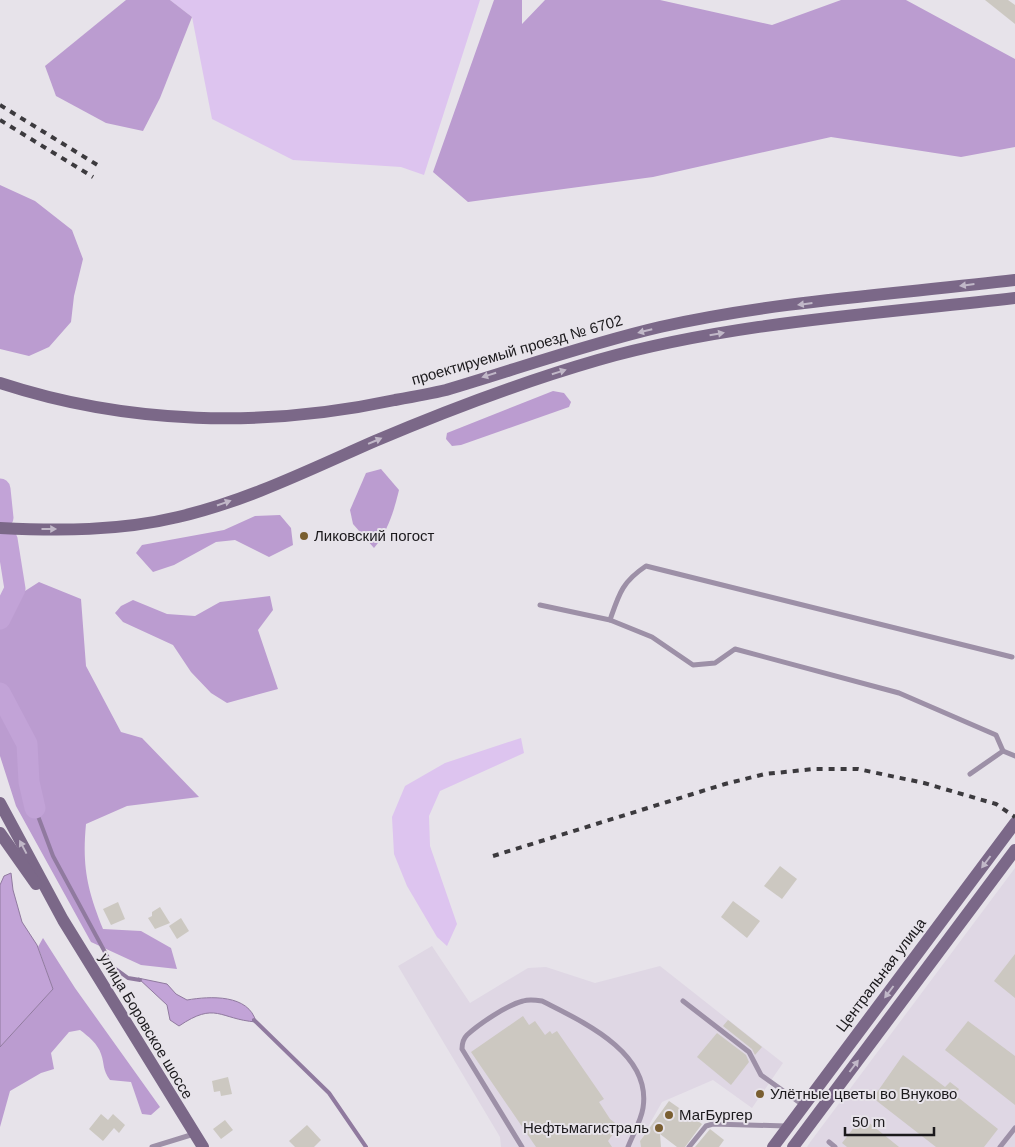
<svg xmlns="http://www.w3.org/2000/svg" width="1015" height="1147" font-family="Helvetica,sans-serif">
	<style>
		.built { fill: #dfd7e4 }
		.green { fill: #ddc4ef }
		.forest { fill: #bb9cd0 }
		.water { fill: #c2a3d7; stroke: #907a9f }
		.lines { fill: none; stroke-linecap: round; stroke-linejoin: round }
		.stream { stroke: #907a9f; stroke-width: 4 }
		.river { stroke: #c2a3d7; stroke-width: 21 }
		.building { fill: #ccc8c1 }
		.lane { stroke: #9d90a7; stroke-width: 5 }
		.secondary { stroke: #7b6888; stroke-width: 12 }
		.rail { stroke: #3c3a3e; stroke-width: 4; stroke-dasharray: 6 6; stroke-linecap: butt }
		.oneway { fill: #c1b8c8 }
		.poi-dot { fill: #795e30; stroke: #e7e3ea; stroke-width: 2 }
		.labels { text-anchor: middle; stroke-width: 4; stroke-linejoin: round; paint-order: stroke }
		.street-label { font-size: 15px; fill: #1b191c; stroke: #e7e3ea }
		.poi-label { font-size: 15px; fill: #1b191c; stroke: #e7e3ea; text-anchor: start }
	</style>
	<rect width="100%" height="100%" fill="#e7e3ea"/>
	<g class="built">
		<polygon points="1015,868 1015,1147 807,1147 811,1141"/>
		<polygon points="432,946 470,1003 528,968 546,967 595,983 660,966 783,1063 752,1108 713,1080 662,1102 640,1141 641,1147 501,1147 500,1137 398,966"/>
	</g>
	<g class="green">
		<polygon points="170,0 480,0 424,175 401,167 293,160 212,119 192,17"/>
		<polygon points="521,738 524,753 440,791 429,816 430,846 457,924 447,946 437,937 407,886 394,854 392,817 405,786 445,763"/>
	</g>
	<g class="forest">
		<polygon points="126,0 170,0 192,17 160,98 143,131 106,123 56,96 45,66"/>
		<polygon points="494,0 522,0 522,24 545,0 660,0 772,25 841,0 906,0 1015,59 1015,147 961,157 831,137 653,177 468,202 433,172"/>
		<polygon points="0,185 35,201 72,230 83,259 74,296 71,322 49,347 29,356 0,349"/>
		<polygon points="553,391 564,393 571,402 569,407 461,445 452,446 446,439 447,433"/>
		<path d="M381 469 399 490C394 511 388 531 374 548L353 524 350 510 366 473Z"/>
		<polygon points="280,515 291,528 293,545 269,557 235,540 216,542 174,565 153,572 136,553 142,545 224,530 255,516"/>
		<path d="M39 582 81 599 86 666 121 732 142 738 199 797 127 806 86 824C82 866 87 889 103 929L141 931 171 948 177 969 141 965 91 942 16 806 0 756V607Z"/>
		<polygon points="270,596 273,610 258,630 278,689 227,703 211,693 191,672 173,645 123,622 115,613 121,606 133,600 167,614 195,616 220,602"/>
		<path d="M43 938 75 988 160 1107 151 1115 142 1114 131 1082 110 1080C102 1069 105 1065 101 1054 98 1044 88 1036 80 1030L69 1032 51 1053 54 1069 41 1073 10 1091 0 1127V1047L53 989 38 947Z"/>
	</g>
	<g class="water">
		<polygon points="11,873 13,890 22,922 37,945 53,989 0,1047 0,885 4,876"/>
		<path d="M138 978 167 984 176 994 187 1000C210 996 249 994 256 1022 219 1019 216 1001 179 1026L170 1020 167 1005Z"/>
	</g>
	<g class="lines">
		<g class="stream">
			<polyline points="35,808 53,856 113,967 128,978 140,980"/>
			<polyline points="254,1020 329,1093 366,1147"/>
		</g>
		<g class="river">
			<polyline points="0,489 3,518"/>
			<polyline points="0,619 15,589 7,539"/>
			<polyline points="0,693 27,744 29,782 35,808"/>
		</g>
	</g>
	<g class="building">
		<polygon points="985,0 1008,0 1015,5 1015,24"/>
		<polygon points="780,866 797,879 782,899 764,886"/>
		<polygon points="733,901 760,921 747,938 721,917"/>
		<polygon points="118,902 125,919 111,925 103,909"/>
		<polygon points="160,907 170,923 155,929 148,918 152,916 152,912"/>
		<polygon points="181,918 189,931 177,939 169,926"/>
		<polygon points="1015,954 1015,998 994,981"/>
		<polygon points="523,1016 529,1025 535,1021 545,1035 550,1031 552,1034 557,1031 604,1099 599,1102 610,1119 619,1126 608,1141 612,1147 536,1147 471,1052"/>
		<polygon points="728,1020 762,1047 755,1055 752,1049 723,1026"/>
		<polygon points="968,1021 1015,1056 1015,1105 945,1050"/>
		<polygon points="717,1033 746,1055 749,1062 731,1085 697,1057"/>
		<polygon points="903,1055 945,1087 950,1082 959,1089 955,1095 998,1129 984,1147 936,1147 873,1098"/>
		<polygon points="228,1077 232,1094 221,1096 220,1091 214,1092 212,1081"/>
		<polygon points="669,1101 702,1124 685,1147 677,1147 660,1134 661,1147 641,1147 640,1141"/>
		<polygon points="101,1114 108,1120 113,1114 125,1125 119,1133 114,1128 103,1141 89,1129"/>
		<polygon points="862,1117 899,1147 847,1147 842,1143"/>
		<polygon points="225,1120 233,1130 221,1139 213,1129"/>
		<polygon points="307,1125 321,1140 314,1147 295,1147 289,1141"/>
		<polygon points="710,1129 724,1140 719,1147 695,1147"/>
	</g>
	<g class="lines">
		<g class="lane">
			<polyline points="540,605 610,620 652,637 693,665 715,663 735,649 899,693 996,735 1003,751 1015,756"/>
			<path d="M610 620C619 594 622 582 646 566L1012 657"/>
			<polyline points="970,774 1003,751"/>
			<polyline points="683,1001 749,1052 761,1075 803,1105"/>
			<polyline points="829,1142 835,1147"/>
			<polyline points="152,1147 194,1134"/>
			<path d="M522 1147 462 1049C462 1044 463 1039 467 1035 479 1024 507 1005 523 1001 529 999 536 1000 542 1001 581 1021 652 1052 643 1108 641 1121 633 1134 628 1147"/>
			<polyline points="689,1147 706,1126 713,1124 786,1126"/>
			<polyline points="1000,1147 1015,1128"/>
		</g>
		<g class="secondary">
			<path d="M0 383C128 425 264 428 395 400 412 397 429 394 446 390 517 369 587 344 660 327 776 301 897 294 1015 280"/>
			<path d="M0 528C59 531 120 531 178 517 247 501 311 469 375 441 448 410 522 382 598 360 732 322 877 314 1015 298"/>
			<polyline points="0,803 63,920 203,1147"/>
			<polyline points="0,833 36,884"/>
			<polyline points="773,1147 1015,823"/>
			<polyline points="793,1147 1015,850"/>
		</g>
		<g class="rail">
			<polyline points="0,105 99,166"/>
			<polyline points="0,120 93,177"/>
			<polyline points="493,856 725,784 765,774 814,769 858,769 924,783 996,804 1015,817"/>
		</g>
	</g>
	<defs><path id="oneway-solid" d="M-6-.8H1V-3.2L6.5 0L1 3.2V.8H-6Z" transform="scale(1.25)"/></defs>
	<g class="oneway">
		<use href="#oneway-solid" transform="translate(967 285) rotate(173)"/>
		<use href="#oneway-solid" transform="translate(805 304) rotate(173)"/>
		<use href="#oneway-solid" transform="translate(645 331) rotate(166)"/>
		<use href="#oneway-solid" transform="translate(717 334) rotate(-10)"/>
		<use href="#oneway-solid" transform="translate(559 372) rotate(-17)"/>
		<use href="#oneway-solid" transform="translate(489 375) rotate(163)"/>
		<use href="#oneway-solid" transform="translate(375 441) rotate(-23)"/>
		<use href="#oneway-solid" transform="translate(224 503) rotate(-19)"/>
		<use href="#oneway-solid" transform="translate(49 529)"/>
		<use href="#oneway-solid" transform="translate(23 847) rotate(-118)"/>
		<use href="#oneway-solid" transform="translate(986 862) rotate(127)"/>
		<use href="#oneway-solid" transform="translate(889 992) rotate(127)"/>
		<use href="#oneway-solid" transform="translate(854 1066) rotate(-53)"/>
	</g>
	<g class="poi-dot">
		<circle cx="304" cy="536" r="5"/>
		<circle cx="760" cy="1094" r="5"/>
		<circle cx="669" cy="1115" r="5"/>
		<circle cx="659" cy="1128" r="5"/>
	</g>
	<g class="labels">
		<g class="street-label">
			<text transform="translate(517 350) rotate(-16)" y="5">проектируемый проезд № 6702</text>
			<text transform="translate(881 975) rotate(-53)" y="5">Центральная улица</text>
			<text transform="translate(146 1026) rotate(59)" y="5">улица Боровское шоссе</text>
		</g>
		<g class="poi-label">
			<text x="314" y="541">Ликовский погост</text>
			<text x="770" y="1099">Улётные цветы во Внуково</text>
			<text x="679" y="1120">МагБургер</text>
			<text x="649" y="1133" text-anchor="end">Нефтьмагистраль</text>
		</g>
	</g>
	<path d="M845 1127v8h89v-8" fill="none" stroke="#1b191c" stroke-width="2.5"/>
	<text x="852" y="1127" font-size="15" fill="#1b191c" stroke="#e7e3ea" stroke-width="4" paint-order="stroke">50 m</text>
</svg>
